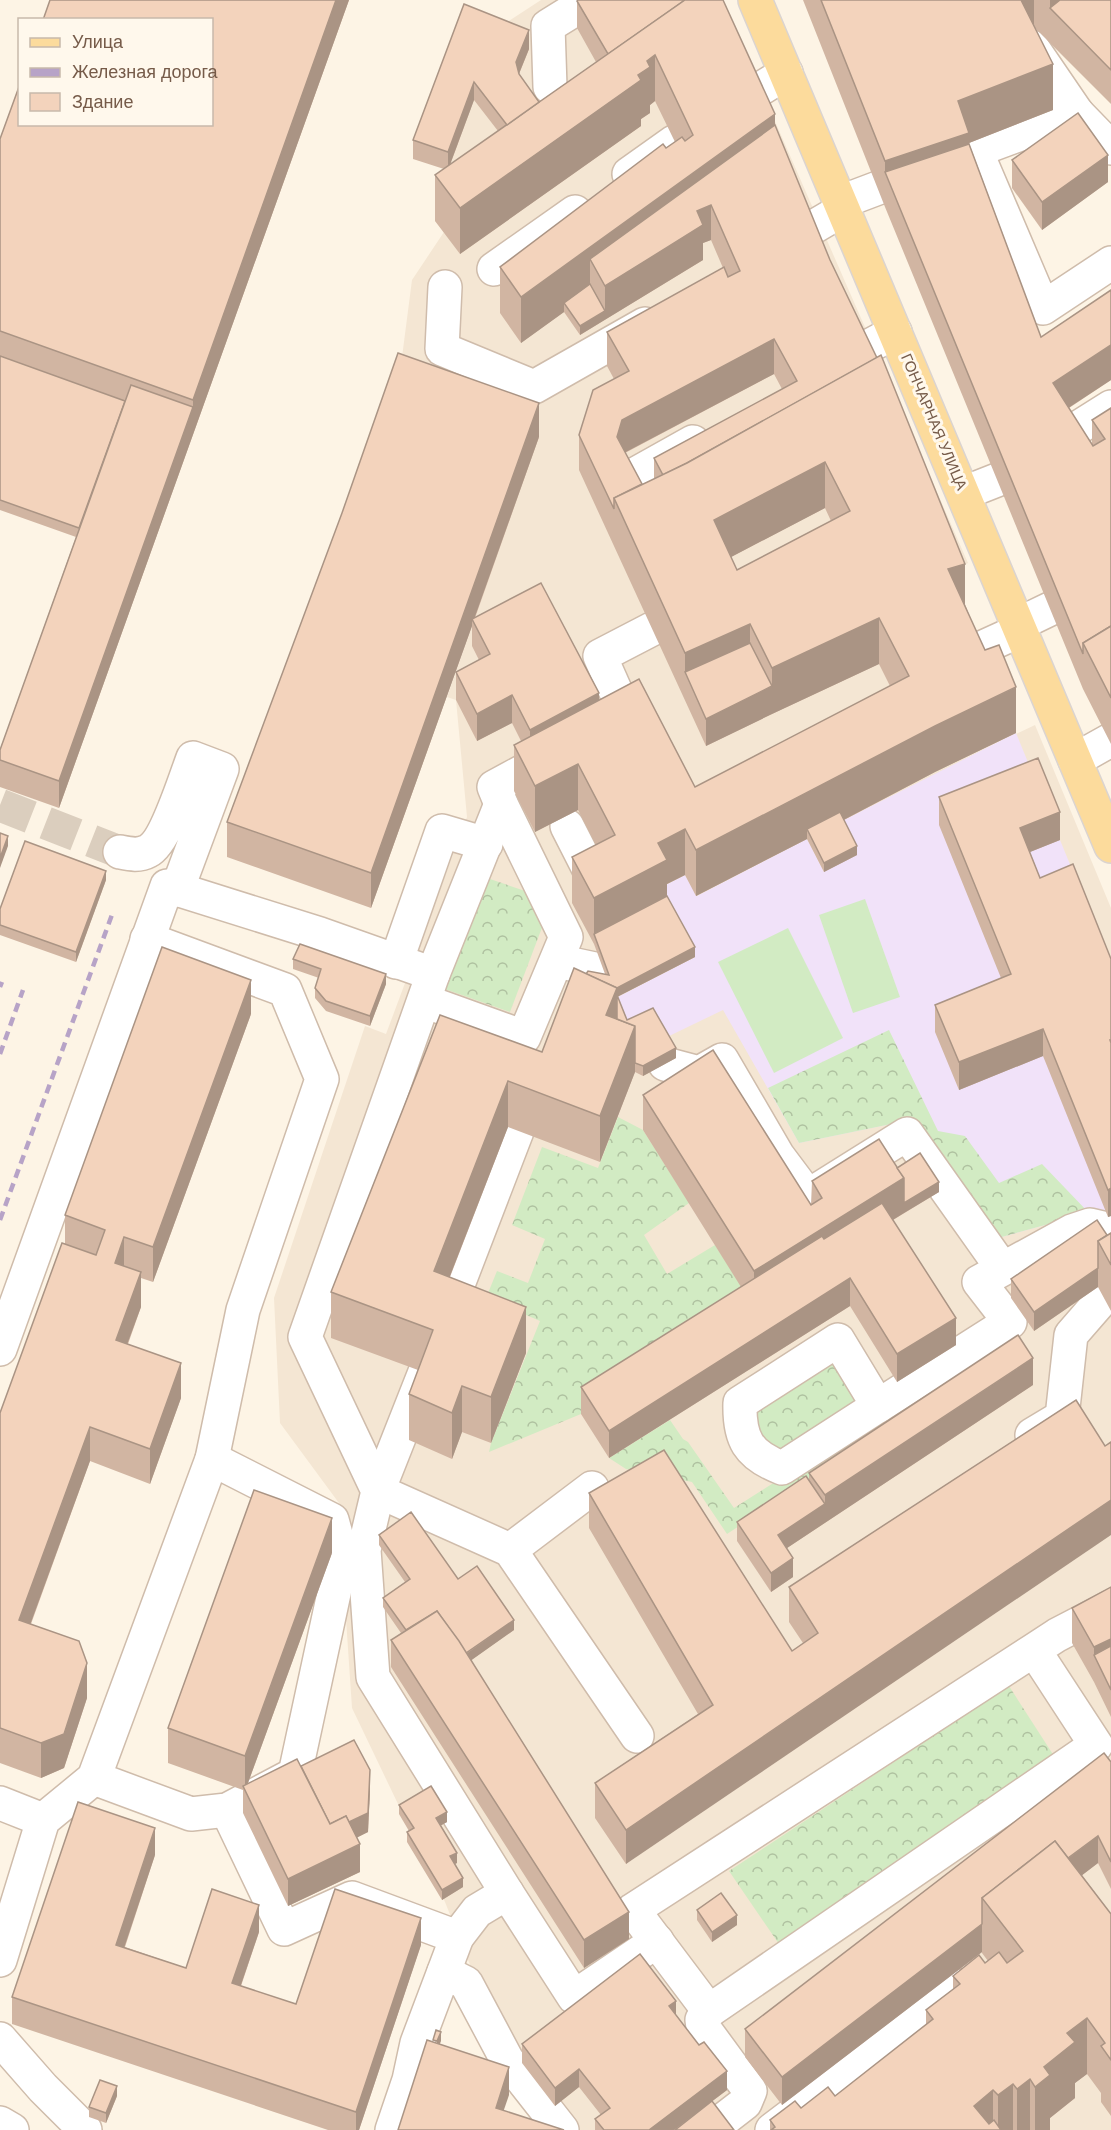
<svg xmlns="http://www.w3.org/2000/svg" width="1111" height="2130" font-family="Arial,sans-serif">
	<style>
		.residential { fill: #f4e6d3 }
		.education { fill: #f1e2f9 }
		.forest { fill: url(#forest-crowns) }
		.pitch { fill: #d2ebc3 }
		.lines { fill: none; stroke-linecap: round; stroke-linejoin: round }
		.minor-tunnel { stroke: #dbcebe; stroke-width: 33; stroke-dasharray: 33 16; stroke-linecap: butt }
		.minor-casing { stroke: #cfbcab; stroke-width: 36 }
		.major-casing { stroke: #dbd4d0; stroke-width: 36 }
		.minor { stroke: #fff; stroke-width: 33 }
		.major { stroke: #fcdb9c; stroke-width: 33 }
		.rail { stroke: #b7a3c7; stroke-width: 4.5; stroke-dasharray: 9 6; stroke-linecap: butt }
		.wall { fill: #d1b5a2; fill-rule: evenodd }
		.shaded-wall { fill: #aa9484 }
		.building { fill: #f3d3bc; stroke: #aa9484; stroke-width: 1.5; fill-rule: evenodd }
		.labels { text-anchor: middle; stroke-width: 6; stroke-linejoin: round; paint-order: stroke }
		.street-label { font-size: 15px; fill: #765b49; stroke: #fff8ec }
	</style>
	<defs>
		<pattern id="forest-crowns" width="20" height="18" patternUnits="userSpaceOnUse" patternTransform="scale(1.5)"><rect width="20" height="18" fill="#d2ebc3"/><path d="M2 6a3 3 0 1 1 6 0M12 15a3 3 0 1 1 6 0" fill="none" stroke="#afc1a0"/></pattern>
	</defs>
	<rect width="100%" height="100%" fill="#fdf4e5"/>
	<polygon class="residential" points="541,0 722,0 968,563 857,617 935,772 1035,725 1111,908 1111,2130 536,2130 445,1902 352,1708 344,1589 352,1568 350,1518 280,1423 274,1298 365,1026 386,1034 467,817 456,700 447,697 538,438 398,388 412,280 444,232 435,221 446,212 437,199 501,26"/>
	<polygon class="education" points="1016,733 1111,964 1111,1216 1089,1213 991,1240 906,1121 799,1143 723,1010 665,1038 627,1029 614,999 695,957 658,889 685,875 697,896 807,839 824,872 840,822"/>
	<g class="forest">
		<polygon points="484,877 534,894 543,925 510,1012 439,987"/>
		<polygon points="889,1030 938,1131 965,1136 999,1183 1042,1164 1089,1213 991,1240 906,1121 799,1143 768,1088"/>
		<polygon points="618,1117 643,1130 689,1203 644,1235 667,1274 715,1245 754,1306 581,1414 489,1452 491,1443 540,1321 486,1298 497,1271 528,1283 545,1239 512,1225 542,1147 598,1168"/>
		<polygon points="833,1356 863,1405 787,1455 759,1439 755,1406"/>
		<polygon points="920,1390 928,1402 727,1534 692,1482 626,1469 609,1458 670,1420 683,1439 688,1442 734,1508"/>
		<polygon points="1009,1686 1054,1756 781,1947 729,1871"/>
	</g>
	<g class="pitch">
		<polygon points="865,899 900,997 853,1013 819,915"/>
		<polygon points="788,928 843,1038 774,1073 718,962"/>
	</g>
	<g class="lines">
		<polyline class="minor-tunnel" points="0,805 120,852"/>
		<defs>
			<g id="minor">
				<polyline points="1032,47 1077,113"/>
				<polyline points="550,87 548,26 590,0"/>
				<polyline points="747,97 786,73"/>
				<polyline points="976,151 1043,308 1111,263"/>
				<polyline points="961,156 1077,113 1111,148"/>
				<polyline points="629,174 674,142"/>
				<polyline points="841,202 878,188"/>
				<polyline points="805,232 844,209"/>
				<polyline points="494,269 575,212"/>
				<polyline points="445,287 442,349 534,387 645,324"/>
				<polyline points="858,352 895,332"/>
				<polyline points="1065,436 1111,407"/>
				<polyline points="634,475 693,442"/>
				<polyline points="964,493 997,480"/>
				<polyline points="1019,624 1050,609"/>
				<polyline points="966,655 1021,630"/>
				<polyline points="613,725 627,717 600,656 652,629"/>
				<polyline points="1075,760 1109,741"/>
				<polyline points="567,826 594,879"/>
				<path d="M120 852C130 854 139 856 148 851 166 842 185 779 193 758L222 769 177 890"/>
				<polyline points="557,961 604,971"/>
				<polyline points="396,962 442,831 486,844"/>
				<polyline points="424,1001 524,1037 566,937 501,804 494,787 531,767"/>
				<polyline points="665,1064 699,1073 722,1060 778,1156 808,1196 907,1134 1002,1268"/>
				<polyline points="444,1321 517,1131"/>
				<path d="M838 1340 878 1406 782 1468C748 1455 739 1439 740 1403Z"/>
				<polyline points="0,1349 167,886 320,934 433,974"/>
				<polyline points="425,1372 378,1491 510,1550 637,1736"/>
				<polyline points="878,1406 1010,1322 979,1282 1072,1231 1090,1225 1111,1230"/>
				<polyline points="1032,1435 1062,1417 1071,1335 1104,1297"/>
				<polyline points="510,1550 592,1488"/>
				<polyline points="1034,1650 1096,1745 709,2011 633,1910 1034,1650 1057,1635 1111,1607"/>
				<polyline points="94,1778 191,1814 227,1810 295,1774 342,1556 332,1520 212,1459"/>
				<polyline points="0,1803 43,1820"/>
				<polyline points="227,1810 284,1929 352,1898 457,1937"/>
				<polyline points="507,1893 574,1997 657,1941"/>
				<polyline points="0,1960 43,1820 94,1778 212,1459 243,1310 322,1079 285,990 147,939"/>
				<polyline points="444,1972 466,1983 507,2060 562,2130"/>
				<polyline points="709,2011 702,2020 703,2027 750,2091 745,2103 710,2130"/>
				<polyline points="0,2039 43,2088 85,2130"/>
				<polyline points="0,2123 12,2130"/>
				<polyline points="392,2130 409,2080 417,2043 457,1937 477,1911 507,1893 373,1677 364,1550 378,1491 305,1337 433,974 501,804"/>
				<polyline points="772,2130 962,1986"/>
			</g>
			<polyline id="major" points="755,0 1111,846"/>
		</defs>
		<use href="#minor" class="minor-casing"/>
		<use href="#major" class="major-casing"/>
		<use href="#minor" class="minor"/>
		<use href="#major" class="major"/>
		<g class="rail">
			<polyline points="0,987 2,982"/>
			<polyline points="0,1054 23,990"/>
			<polyline points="0,1220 113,912"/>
		</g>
	</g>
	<g class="wall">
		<polygon points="50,0 349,0 59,808 0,787 0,750 76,537 0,510 0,139"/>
		<polygon points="803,0 1111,0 1111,104 1034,27 1053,110 969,143 1041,337 1111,290 1111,380 1069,408 1092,445 1092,420 1111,408 1111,744 1083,689 885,207"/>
		<path d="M577 1 775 125 1016 733 935 772 844 820 857 855 824 872 807 839 696 896 685 875 667 884V896L695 957 617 997 627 1020 676 1058 643 1076 635 1072 600 1162 508 1127 450 1277 526 1353 491 1443 462 1432 452 1459 409 1440V1394L418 1370 331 1338V1292L440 1015 542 1052 586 974H605L594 944 572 903V857L596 845 578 810 535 832 514 791V745L521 741 512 723 477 741 456 700V672L479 660 472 646V626L371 908 227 857V822L539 437 475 618 599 700 695 787 890 686 879 664 772 714 706 746 579 470V435L614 379 607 366V332L723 268 711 240 703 243V260L580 335 564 312 521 343 500 313V267L675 142 655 101 650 105V113L641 119V126L460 254 435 221V175L444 169 413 159V140L464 4 529 49 519 74 539 102 596 62 577 28ZM474 100 498 131 450 165ZM774 374 782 389 654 458V479L642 484 625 453ZM825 508 831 521 737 570 731 557Z"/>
		<polygon points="1012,160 1108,182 1042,230 1012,188"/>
		<polygon points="939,797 1060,840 1030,852 1040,878 1111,959 1111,1216 1108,1217 1043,1056 959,1090 935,1032 935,1005 1001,978 939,825"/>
		<polygon points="106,880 76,962 0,935 0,909"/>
		<polygon points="293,959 386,984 370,1026 326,1011 315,998 315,988 319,978 293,969"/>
		<polygon points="251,1014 153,1282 141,1278 141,1307 128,1344 181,1398 150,1484 90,1461 31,1624 87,1698 64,1768 41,1778 0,1763 0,1413 65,1244 65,1215"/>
		<polygon points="643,1095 811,1205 812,1181 897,1168 939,1192 893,1220 956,1345 897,1382 850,1306 609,1458 581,1414 581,1387 741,1287 643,1130"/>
		<polygon points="1111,1233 1111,1311 1098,1287 1034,1331 1011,1298 1011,1279"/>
		<polygon points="1033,1385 787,1548 793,1577 771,1592 737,1541 737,1522 809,1481 809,1473"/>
		<polygon points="1076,1400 626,1864 595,1818 595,1783 698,1714 589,1528 589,1493 792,1651 803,1643 789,1622 789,1587"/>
		<polygon points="379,1535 458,1579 514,1630 471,1660 629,1939 584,1968 391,1667 391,1640 401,1633 383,1607 383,1598 405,1582 379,1545"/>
		<polygon points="332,1553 248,1783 301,1766 370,1789 368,1832 356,1838 360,1872 288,1906 243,1813 243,1790 168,1763 168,1728"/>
		<polygon points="1111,1587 1111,1717 1094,1682 1072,1643 1072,1608"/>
		<polygon points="1111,1762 1111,1889 1098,1863 1082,1875 1111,1914 1111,2116 1101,2102 1101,2093 1087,2074 1075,2083 1075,2098 1050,2118 1050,2130 770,2130 770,2120 801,2108 835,2096 926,2025 926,2010 953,1989 953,1976 985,1963 988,1961 982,1953 982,1952 782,2105 745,2057 745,2029"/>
		<polygon points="399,1805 447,1822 440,1826 457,1863 455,1864 463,1887 442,1900 407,1842 407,1832 409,1831 399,1814"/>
		<polygon points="155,1855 125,1947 186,1968 259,1932 241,1986 296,2004 421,1945 359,2130 328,2130 12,2024 12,1997"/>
		<polygon points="697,1910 737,1925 712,1942 697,1920"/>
		<polygon points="676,2015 727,2090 674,2130 595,2130 595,2119 601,2115 579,2087 555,2106 522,2063 522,2044"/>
		<polygon points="117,2096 106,2123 89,2117 89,2107"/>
	</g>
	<g class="shaded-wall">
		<polygon points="336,0 349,0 59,808 59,781 193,407 193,400"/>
		<polygon points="1017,0 1034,0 1034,27"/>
		<polygon points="1050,0 1107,0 1050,8"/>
		<polygon points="529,30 529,49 516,81 516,62"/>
		<polygon points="655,55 655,101 650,105 650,113 641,119 641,126 460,254 460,208"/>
		<polygon points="1053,64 1053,110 969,143 969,179 885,172 885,161 958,101"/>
		<polygon points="474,82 474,100 448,170 448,152"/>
		<polygon points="775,114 775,160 711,207 711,240 703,243 703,260 580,335 580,326 605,311 605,286 590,259 590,294 564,303 564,312 521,343 521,297"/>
		<polygon points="1108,155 1108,182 1042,230 1042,202"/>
		<polygon points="774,339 774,374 622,454 617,437 622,420"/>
		<polygon points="1111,345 1111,380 1053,418 1053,383"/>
		<polygon points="539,403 539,437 473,622 472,619 472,626 371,908 371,873"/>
		<polygon points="825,462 825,508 714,566 714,520"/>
		<polygon points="965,564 965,610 948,569"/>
		<polygon points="879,618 879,664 772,714 772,668"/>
		<polygon points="750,624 750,670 685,672 685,653"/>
		<polygon points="772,686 772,714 706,746 706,719"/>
		<polygon points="1016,687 1016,733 935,772 811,837 807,829 807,839 696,896 696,850 935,726"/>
		<polygon points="599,693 599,721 530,757 530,730"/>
		<polygon points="512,695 512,723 477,741 477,714"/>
		<polygon points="578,764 578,810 535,832 535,786"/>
		<polygon points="1060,812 1060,840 1020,856 1020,828"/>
		<polygon points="685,829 685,875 667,884 667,906 594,934 594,898 658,843"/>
		<polygon points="8,836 8,846 0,868 0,858"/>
		<polygon points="857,846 857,855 824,872 824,863"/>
		<polygon points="106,871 106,880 76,962 76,952"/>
		<polygon points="695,947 695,957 617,997 617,1034 606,1015 614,989"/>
		<polygon points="386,974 386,984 370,1026 370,1016"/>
		<polygon points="251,980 251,1014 153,1282 153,1247"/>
		<polygon points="635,1026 635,1072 600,1162 600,1116"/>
		<polygon points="1043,1029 1043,1056 959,1090 959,1062"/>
		<polygon points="676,1048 676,1058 643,1076 643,1066"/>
		<polygon points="508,1081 508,1127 434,1317 434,1271"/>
		<polygon points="904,1178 939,1182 939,1192 904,1213 754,1306 754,1271"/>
		<polygon points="1111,1188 1111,1216 1108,1217 1108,1190"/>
		<polygon points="124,1237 124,1272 115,1263"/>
		<polygon points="1098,1268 1098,1287 1034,1331 1034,1312"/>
		<polygon points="141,1272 141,1307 116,1374 116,1340"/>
		<polygon points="850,1278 850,1306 609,1458 609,1431"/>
		<polygon points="526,1307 526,1353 491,1443 491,1397"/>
		<polygon points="956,1318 956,1345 897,1382 897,1354"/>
		<polygon points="1033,1358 1033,1385 778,1554 778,1535 825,1504 825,1495"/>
		<polygon points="181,1363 181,1398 150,1484 150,1449"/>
		<polygon points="462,1386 462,1432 452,1459 452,1413"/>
		<polygon points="90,1427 90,1461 19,1655 19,1620"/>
		<polygon points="1111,1500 1111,1535 626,1864 626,1830"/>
		<polygon points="332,1518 332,1553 245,1791 245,1756"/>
		<polygon points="793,1558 793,1577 771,1592 771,1573"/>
		<polygon points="514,1620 514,1630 459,1669 459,1659"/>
		<polygon points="1111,1639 1111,1674 1094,1655 1094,1647"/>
		<polygon points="87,1663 87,1698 64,1768 41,1778 41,1743"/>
		<polygon points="370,1770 370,1789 368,1832 330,1851"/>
		<polygon points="447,1812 447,1822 436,1828 436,1818"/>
		<polygon points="155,1828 155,1855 116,1972 116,1945"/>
		<polygon points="1098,1836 1098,1863 1008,1932 995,1914"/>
		<polygon points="360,1844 360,1872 288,1906 288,1879"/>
		<polygon points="457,1853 457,1863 450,1866 450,1856"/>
		<polygon points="463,1878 463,1887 442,1900 442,1890"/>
		<polygon points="259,1905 259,1932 232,2011 232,1983"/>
		<polygon points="629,1912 629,1939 584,1968 584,1940"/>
		<polygon points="737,1915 737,1925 712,1942 712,1932"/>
		<polygon points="421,1918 421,1945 359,2130 356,2130 356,2112"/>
		<polygon points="982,1924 982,1952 782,2105 782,2077"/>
		<polygon points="676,2001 676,2020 669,2006"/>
		<polygon points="1087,2018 1087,2074 1075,2083 1075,2098 1050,2118 1050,2130 1035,2130 1035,2087 1044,2067 1067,2033"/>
		<polygon points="441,2032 441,2041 437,2051 437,2041"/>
		<polygon points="509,2067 509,2095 497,2130 496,2108"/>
		<polygon points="579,2069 579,2087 555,2106 555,2088"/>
		<polygon points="727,2071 727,2090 674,2130 649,2130"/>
		<polygon points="1030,2079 1030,2130 1017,2130 1017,2089"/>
		<polygon points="1013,2084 1013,2130 998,2130 998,2095"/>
		<polygon points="117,2086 117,2096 106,2123 106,2113"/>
		<polygon points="993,2090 993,2130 974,2106"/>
	</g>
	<g class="building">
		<polygon points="50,0 336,0 193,400 0,331 0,139 20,84 20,124 212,124 212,20 43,20"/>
		<polygon points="578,0 685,0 608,54 577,1"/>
		<polygon points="685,0 723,0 775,114 521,297 500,267 663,144 666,148 682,137 685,141 693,135 655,55 647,61 650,67 638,75 641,80 460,208 435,175"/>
		<polygon points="821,0 1021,0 1053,64 958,101 969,133 885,161"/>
		<polygon points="1060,0 1111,0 1111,70 1050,8"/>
		<polygon points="464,4 529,30 516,62 519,74 539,102 507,125 474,82 448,152 413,140"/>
		<polygon points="1078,113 1108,155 1042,202 1012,160"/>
		<polygon points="775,125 830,260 877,358 687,463 663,475 654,458 797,381 774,339 622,420 617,437 642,484 614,498 614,509 579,435 593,390 629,371 607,332 724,267 728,277 740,271 711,205 697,211 703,225 605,286 590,259"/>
		<polygon points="969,144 1041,337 1111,290 1111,345 1053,383 1093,446 1105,439 1092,420 1111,408 1111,626 1083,643 1083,654 885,172"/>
		<polygon points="590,284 605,311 580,326 564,303"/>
		<polygon points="398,353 539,403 371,873 227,822 342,513"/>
		<path d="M881 355 965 564 948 569 985 650 999 645 1016 687 935 726 696 850 685 829 658 843 667 860 594 898 572 857 615 835 578 764 535 786 514 745 639 679 695 787 909 676 879 618 772 668 750 624 685 653 614 498 687 463ZM825 462 850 511 737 570 714 520Z"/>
		<polygon points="0,356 125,401 79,528 0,500"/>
		<polygon points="131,385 193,407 59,781 0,760 0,750"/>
		<polygon points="541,583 599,693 530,730 512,695 477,714 456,672 490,654 472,619"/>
		<polygon points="1111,626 1111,698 1083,643"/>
		<polygon points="750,643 772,686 706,719 685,672"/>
		<polygon points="1038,758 1060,812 1020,828 1040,878 1073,864 1111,959 1111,1040 1110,1040 1111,1043 1111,1188 1108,1190 1043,1029 959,1062 935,1005 1011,974 939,797"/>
		<polygon points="840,812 857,846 824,863 807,829"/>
		<polygon points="0,833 8,836 0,858"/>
		<polygon points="25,841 106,871 76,952 0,925 0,909"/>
		<polygon points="667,896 695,947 617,988 586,974 588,971 609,975 594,934"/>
		<polygon points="300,944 386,974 370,1016 326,1001 315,988 321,969 293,959"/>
		<polygon points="162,947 251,980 153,1247 124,1237 115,1263 141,1272 116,1340 181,1363 150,1449 90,1427 19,1620 79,1641 87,1663 64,1734 41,1743 0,1728 0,1413 62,1243 96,1255 105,1230 65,1215"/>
		<polygon points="574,968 617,988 606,1015 635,1026 600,1116 508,1081 434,1271 526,1307 491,1397 462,1386 452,1413 409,1394 433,1330 331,1292 440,1015 542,1052"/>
		<polygon points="617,995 627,1020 653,1008 676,1048 643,1066 635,1063 635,1026 617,1019"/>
		<polygon points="713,1050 811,1205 822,1198 812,1181 879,1139 904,1178 754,1271 643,1095"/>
		<polygon points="920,1153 939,1182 904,1203 904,1178 897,1168"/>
		<polygon points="882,1203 956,1318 897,1354 850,1278 609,1431 581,1387 822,1236 824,1239"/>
		<polygon points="1097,1220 1107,1235 1098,1241 1098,1268 1034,1312 1011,1279"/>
		<polygon points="1111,1233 1111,1265 1098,1241"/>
		<polygon points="1018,1335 1033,1358 825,1495 809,1473"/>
		<polygon points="1076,1400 1105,1446 1111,1442 1111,1500 626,1830 595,1783 713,1705 589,1493 664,1450 792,1651 818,1633 789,1587"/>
		<polygon points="806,1476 825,1504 778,1535 793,1558 771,1573 737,1522"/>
		<polygon points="254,1490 332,1518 245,1756 168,1728"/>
		<polygon points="411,1512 458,1579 477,1566 514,1620 466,1653 437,1611 406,1630 383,1598 410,1579 379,1535"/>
		<polygon points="1111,1587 1111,1639 1094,1647 1072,1608"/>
		<polygon points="437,1611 459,1641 629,1912 584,1940 391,1640"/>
		<polygon points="1111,1646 1111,1690 1094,1655"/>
		<polygon points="354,1740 370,1770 368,1813 349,1822 346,1816 330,1824 301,1766"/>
		<polygon points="1104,1753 1111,1762 1111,1862 1098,1836 1068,1858 1055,1841 982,1898 982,1924 782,2077 745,2029"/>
		<polygon points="297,1759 330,1824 346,1816 360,1844 288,1879 243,1786"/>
		<polygon points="431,1786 447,1812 436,1818 457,1853 450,1856 463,1878 442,1890 407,1832 414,1828 399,1805"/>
		<polygon points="78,1802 155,1828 116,1945 186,1968 212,1889 259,1905 232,1983 296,2004 335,1889 421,1918 356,2112 12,1997"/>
		<polygon points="1055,1841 1111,1914 1111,2060 1101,2046 1105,2043 1087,2018 1067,2033 1075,2042 1044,2067 1050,2075 1035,2087 1030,2079 1017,2089 1013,2084 998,2095 993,2090 974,2106 989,2124 994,2120 1001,2130 771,2130 775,2127 770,2120 795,2101 801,2108 828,2087 835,2096 933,2019 926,2010 960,1984 953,1976 979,1955 985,1963 999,1952 1007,1963 1023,1951 982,1898"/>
		<polygon points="721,1893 737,1915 712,1932 697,1910"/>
		<polygon points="640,1954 676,2001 669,2006 699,2045 704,2042 727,2071 649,2130 604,2130 595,2119 610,2108 579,2069 555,2088 522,2044"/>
		<polygon points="436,2030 441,2032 437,2041 433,2040"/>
		<polygon points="427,2040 509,2067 496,2108 564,2130 398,2130"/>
		<polygon points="100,2080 117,2086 106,2113 89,2107"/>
		<polygon points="712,2101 734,2130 675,2130"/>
	</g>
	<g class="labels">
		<g class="street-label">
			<text transform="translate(934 422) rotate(67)" y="5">ГОНЧАРНАЯ УЛИЦА</text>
		</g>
	</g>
	<rect x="18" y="18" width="195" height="108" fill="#fff8ec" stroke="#c8b9ab" stroke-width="1.5"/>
	<rect x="30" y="38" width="30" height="9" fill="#fcdb9c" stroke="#c8b9ab" stroke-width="1.5"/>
	<text x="72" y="48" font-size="18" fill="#765b49">Улица</text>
	<rect x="30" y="68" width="30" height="9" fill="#b7a3c7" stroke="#c8b9ab" stroke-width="1.5"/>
	<text x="72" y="78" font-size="18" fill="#765b49">Железная дорога</text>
	<rect x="30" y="93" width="30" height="18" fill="#f3d3bc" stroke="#c8b9ab" stroke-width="1.5"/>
	<text x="72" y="108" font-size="18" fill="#765b49">Здание</text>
</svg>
